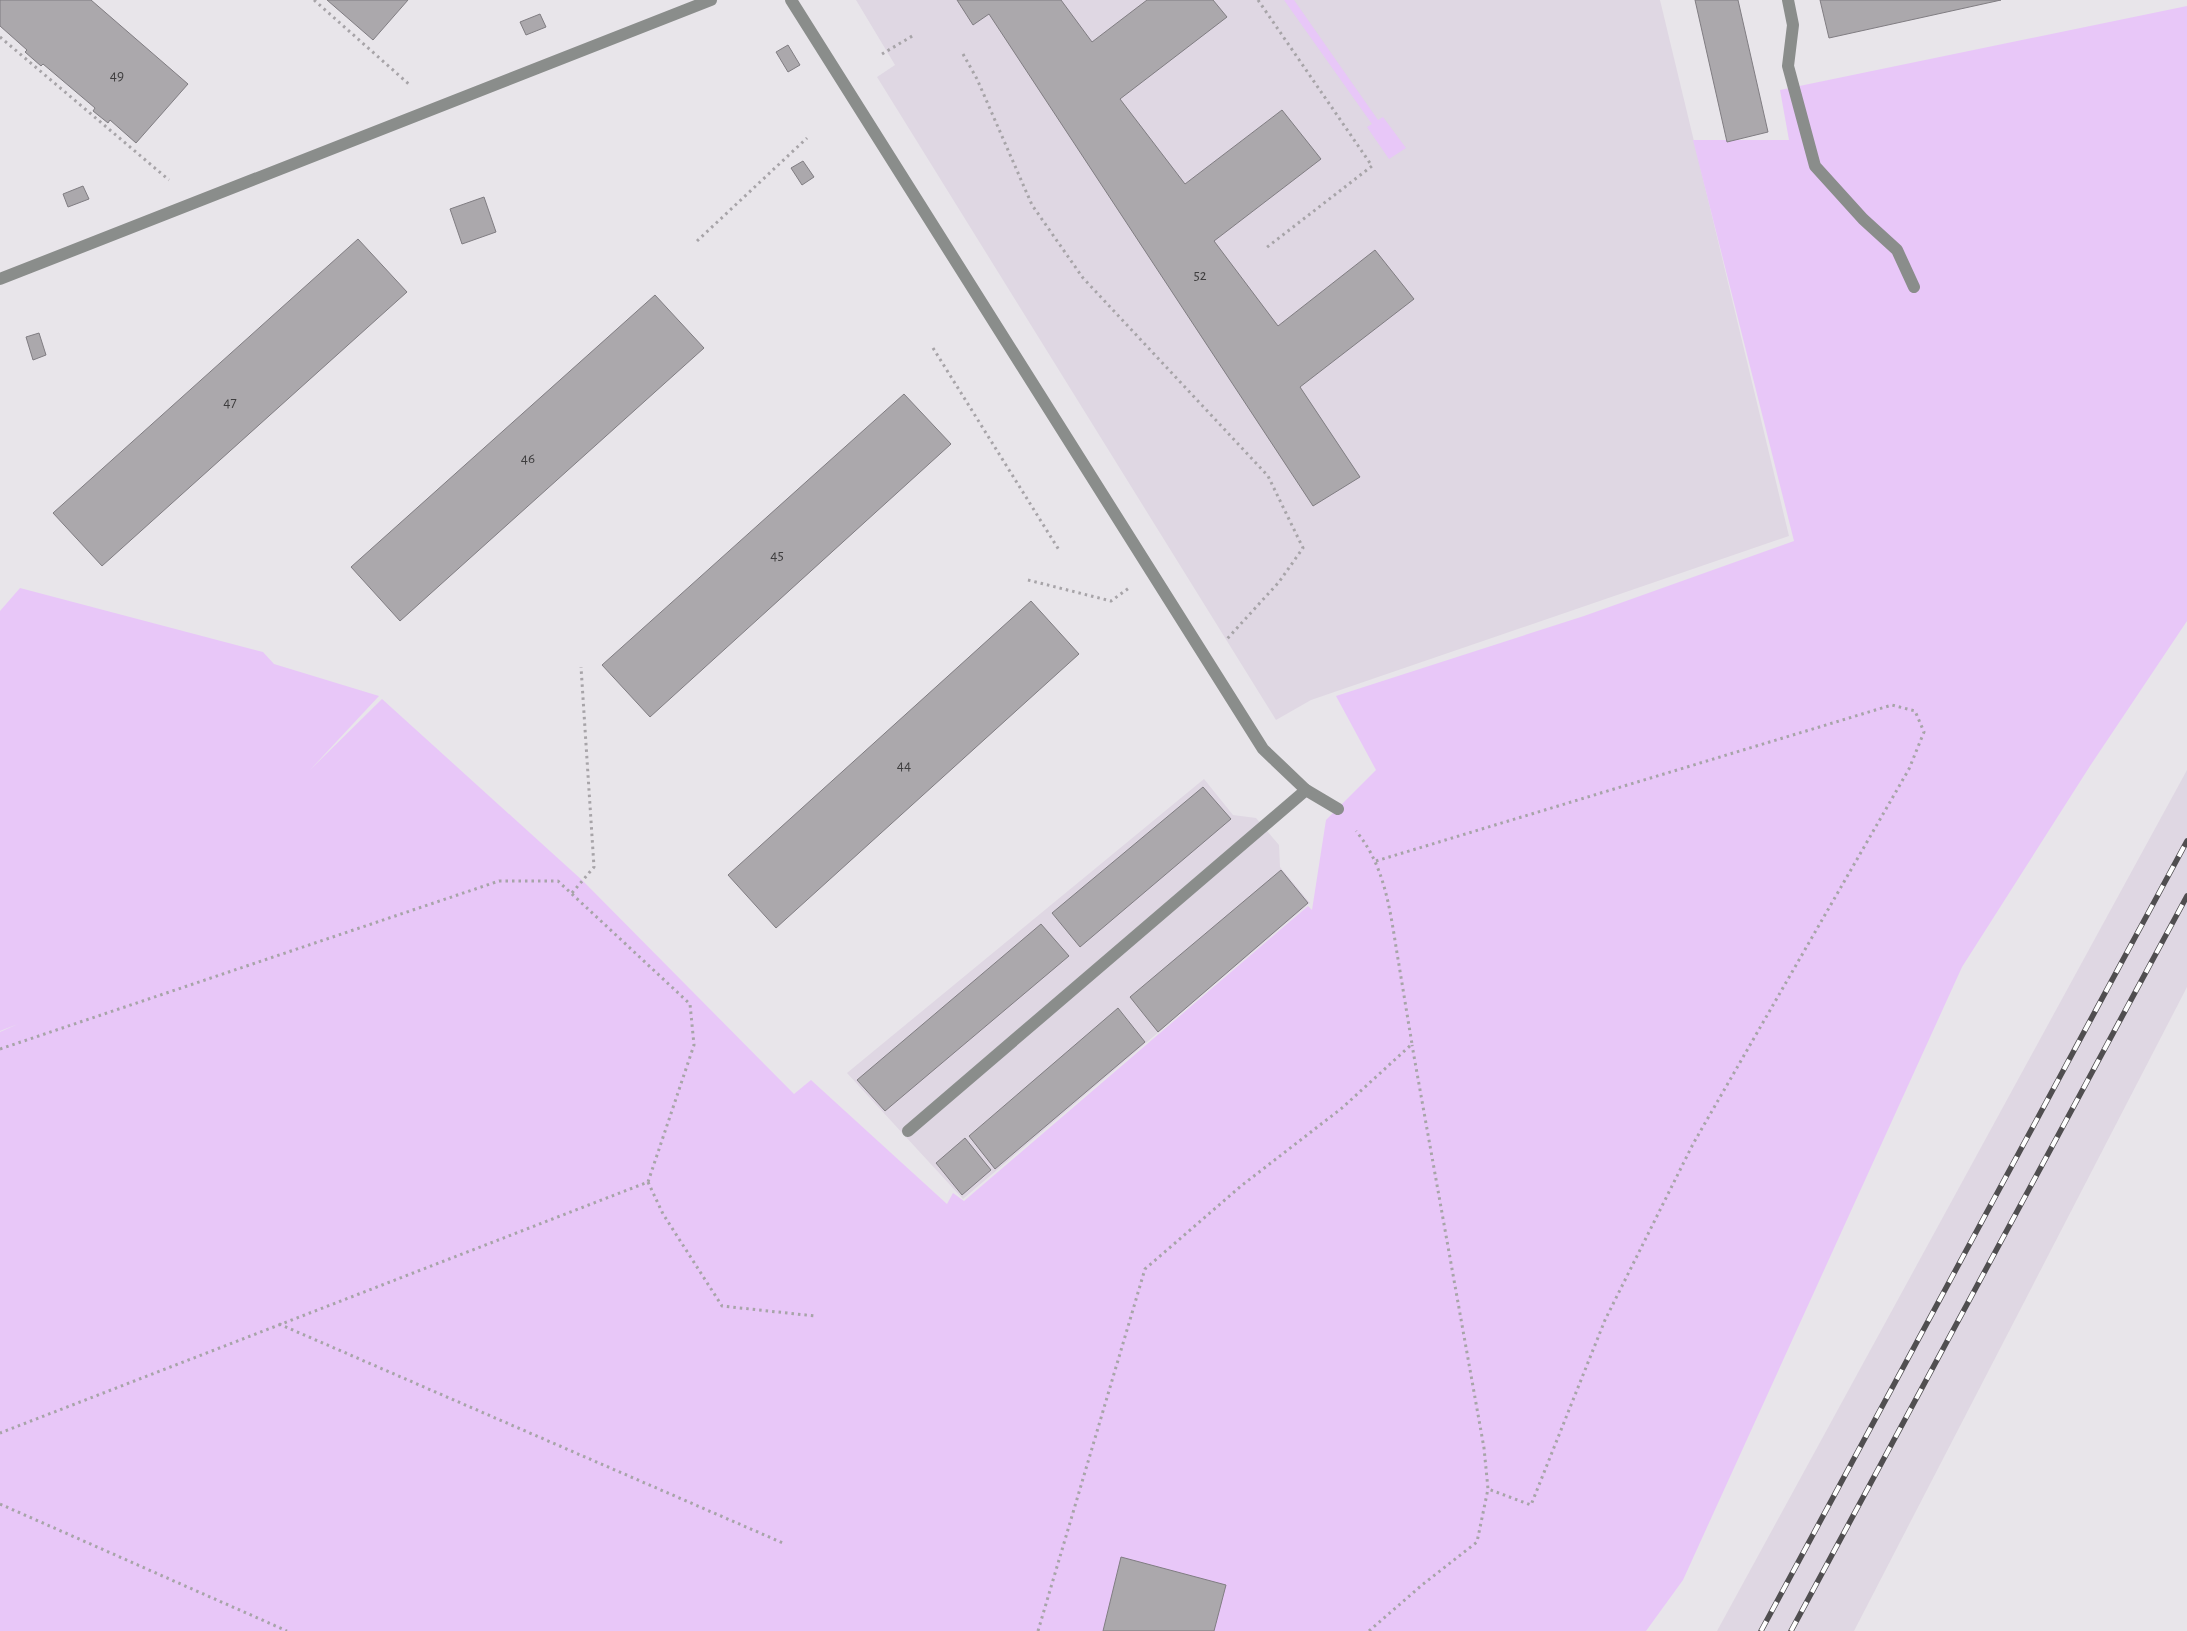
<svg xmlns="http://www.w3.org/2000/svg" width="2187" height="1631" font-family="'Alegreya Sans',sans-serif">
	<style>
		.built { fill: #dfd7e3 }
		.green { fill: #e8c7f8 }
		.building { fill: #aba8ac; stroke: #807d82 }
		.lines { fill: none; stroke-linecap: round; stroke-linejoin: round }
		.path { stroke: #a7a4a8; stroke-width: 3; stroke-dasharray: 2.5 4; stroke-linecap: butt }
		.minor { stroke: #8a8d8b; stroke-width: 12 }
		.rail-casing { stroke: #504e50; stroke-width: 5.5 }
		.rail { stroke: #fff; stroke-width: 4; stroke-dasharray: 11; stroke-linecap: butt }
		.labels { text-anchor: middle; stroke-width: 4.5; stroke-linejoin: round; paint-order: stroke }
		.number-label { font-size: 15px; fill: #3e3d3e }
	</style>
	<rect width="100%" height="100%" fill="#e8e5ea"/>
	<g class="built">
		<polygon points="856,0 1660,0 1789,536 1311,700 1276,720 877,77 895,65"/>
		<polygon points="2187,770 2187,987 1854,1631 1717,1631"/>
		<polygon points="1204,779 1233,815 1256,818 1279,845 1280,867 1310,903 963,1199 847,1073"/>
	</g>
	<g class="green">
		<polygon points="1284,0 1294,0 1378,120 1383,117 1406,148 1389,159 1367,127 1372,124"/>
		<polygon points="2187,6 2187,621 2090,766 1962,967 1683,1580 1646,1631 0,1631 0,1032 18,1024 0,1031 0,611 20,588 263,652 274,664 379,696 310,770 382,699 583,881 794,1094 811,1080 947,1204 953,1193 964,1201 1308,906 1312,910 1326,820 1376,770 1336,696 1584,616 1794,541 1693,140 1789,140 1780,90"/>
	</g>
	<g class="building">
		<polygon points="0,0 91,0 188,84 136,143 110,120 108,123 93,111 95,108 43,64 41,66 25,52 27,50 0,26"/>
		<polygon points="327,0 408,0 373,40"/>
		<polygon points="957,0 1061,0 1092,42 1147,0 1213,0 1227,17 1120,99 1185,184 1282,110 1321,159 1214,241 1278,326 1375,250 1414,299 1300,387 1360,477 1313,506 989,14 973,25"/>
		<polygon points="1695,0 1738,0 1768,132 1727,142"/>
		<polygon points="1820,0 2001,0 1829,38"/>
		<polygon points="540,14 546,27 526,35 520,22"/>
		<polygon points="788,45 800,65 788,72 776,52"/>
		<polygon points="803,161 814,177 802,185 791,168"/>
		<polygon points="83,186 89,199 68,207 63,194"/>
		<polygon points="484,197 496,232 462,244 450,209"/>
		<polygon points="358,239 407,292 102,566 53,513"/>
		<polygon points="655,295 704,348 400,621 351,567"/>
		<polygon points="39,333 46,355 33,360 26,337"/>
		<polygon points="904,394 951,444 650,717 602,665"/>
		<polygon points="1031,601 1079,654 776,928 728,875"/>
		<polygon points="1203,787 1231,819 1080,947 1052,913"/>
		<polygon points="1281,870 1308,903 1158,1032 1130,997"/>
		<polygon points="1041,924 1069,956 885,1111 857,1080"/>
		<polygon points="1118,1008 1145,1042 995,1169 969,1136"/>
		<polygon points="965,1138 991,1170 962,1195 936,1163"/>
		<polygon points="1121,1557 1226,1585 1214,1631 1103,1631"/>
	</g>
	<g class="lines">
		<g class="path">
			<polyline points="314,0 411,86"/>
			<polyline points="1258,0 1372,166 1266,248"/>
			<polyline points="0,37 169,180"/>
			<polyline points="882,54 914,35"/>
			<polyline points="963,54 977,79 1032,205 1083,278 1268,476 1303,548 1279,582 1227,639"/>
			<polyline points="697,241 807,138"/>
			<polyline points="933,348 1059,550"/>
			<polyline points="1028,580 1111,601 1129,588"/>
			<polyline points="1376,861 1892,705 1915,711 1924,732 1909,769 1693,1144 1605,1320 1531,1505 1488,1489"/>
			<polyline points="572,893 594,867 581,667"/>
			<polyline points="0,1049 499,881 558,881 690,1004 694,1045 648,1182 0,1433"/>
			<polyline points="648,1182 663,1214 722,1306 815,1316"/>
			<polyline points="279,1324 783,1543"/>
			<polyline points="0,1504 287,1631"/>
			<path d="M1038 1631 1145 1269 1241 1186 1342 1108 1412 1044C1407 1014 1402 983 1397 953 1390 910 1385 866 1356 831"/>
			<polyline points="1369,1631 1422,1585 1477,1542 1488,1489 1484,1448 1412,1045"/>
		</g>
		<g class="minor">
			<polyline points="791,0 1263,749 1306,790 1338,809"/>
			<polyline points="1788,0 1793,25 1788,66 1815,166 1863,219 1897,250 1914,287"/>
			<polyline points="0,279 711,0"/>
			<polyline points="908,1131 1306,790"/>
		</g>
		<defs>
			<g id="rail">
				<polyline points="1761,1631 2187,841"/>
				<polyline points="1791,1631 2187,896"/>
			</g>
		</defs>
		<use href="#rail" class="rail-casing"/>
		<use href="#rail" class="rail"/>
	</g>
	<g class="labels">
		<g class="number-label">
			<text x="117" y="80">49</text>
			<text x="1200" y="280">52</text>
			<text x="230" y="407">47</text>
			<text x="528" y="463">46</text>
			<text x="777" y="560">45</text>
			<text x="904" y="770">44</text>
		</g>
	</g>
</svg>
